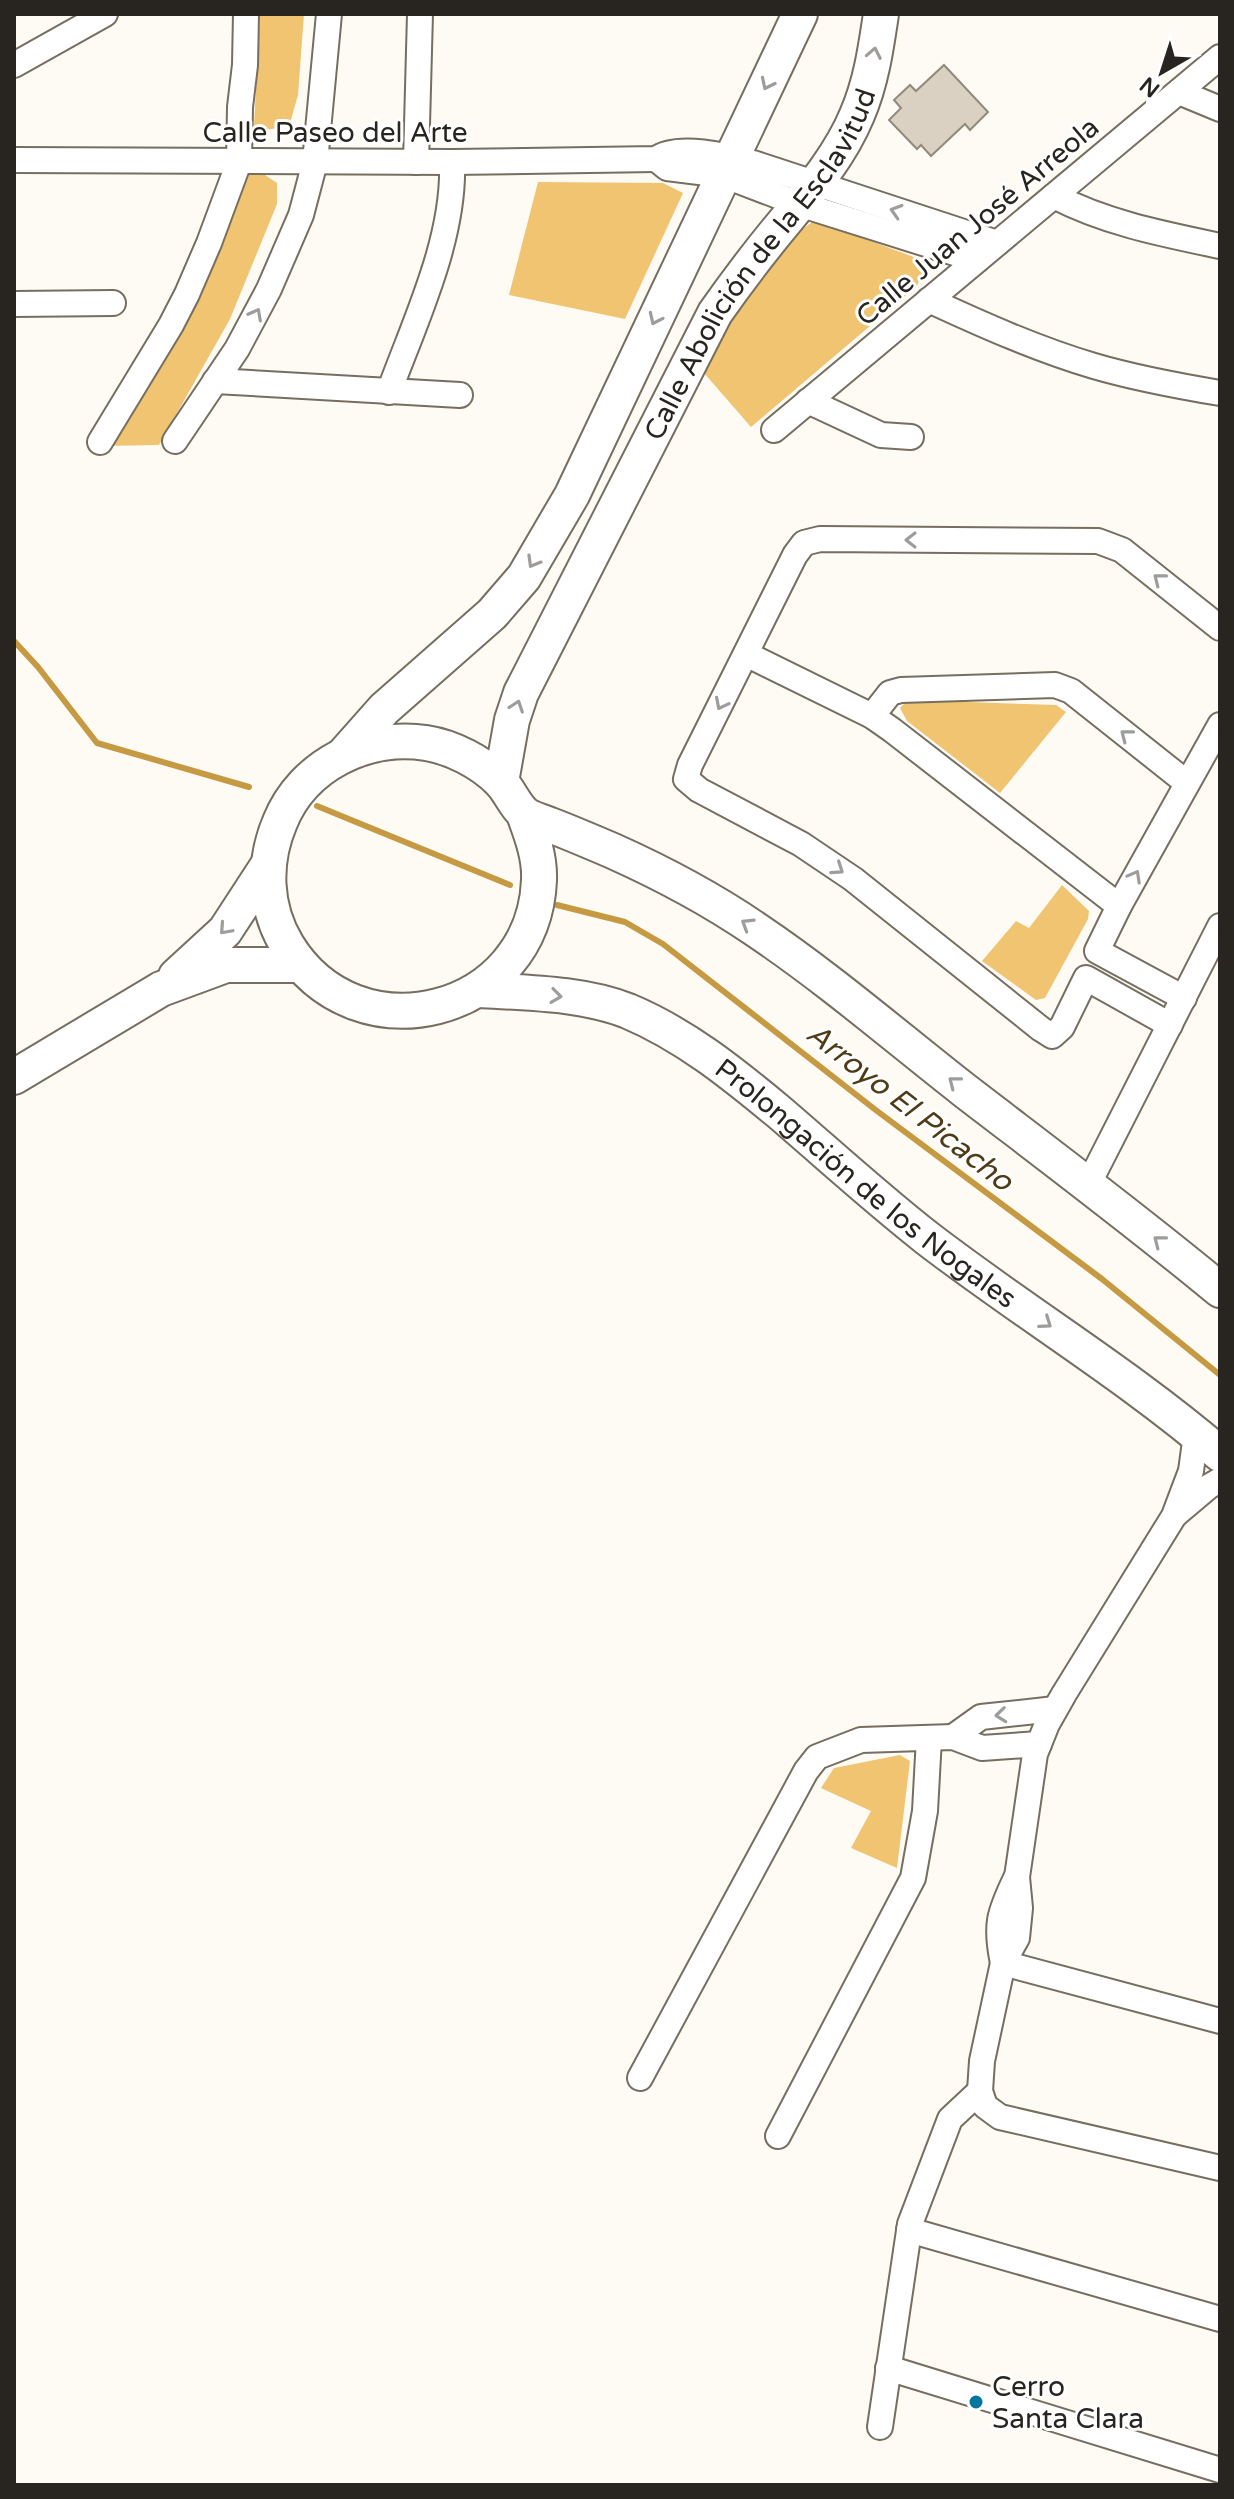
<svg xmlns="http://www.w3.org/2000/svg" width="1234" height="2499" font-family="'Varela Round',sans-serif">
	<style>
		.green { fill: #f0c470 }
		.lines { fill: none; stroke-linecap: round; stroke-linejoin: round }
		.stream { stroke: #c69a43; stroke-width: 6 }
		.building { fill: #dad1c3; stroke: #918a7c; stroke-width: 2 }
		.street-casing { stroke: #756e61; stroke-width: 28 }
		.secondary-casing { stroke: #756e61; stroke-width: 38 }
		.street { stroke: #fff; stroke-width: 24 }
		.secondary { stroke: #fff; stroke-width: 34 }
		.oneway { stroke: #9e9d9b }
		.poi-dot { fill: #0376a0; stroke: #fff; stroke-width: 3 }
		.labels { text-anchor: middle; stroke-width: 6; stroke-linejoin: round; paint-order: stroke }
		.street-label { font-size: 28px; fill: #282520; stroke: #fff }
		.poi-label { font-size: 28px; fill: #282520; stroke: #fff; text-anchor: start }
		.water-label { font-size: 30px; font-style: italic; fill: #4e3c17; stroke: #fff }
	</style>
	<rect width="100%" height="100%" fill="#fefbf5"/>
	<g class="green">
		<path d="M260 14H304L298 95 290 123C277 129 267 132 254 126Z"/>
		<polygon points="259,171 277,183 277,204 230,319 159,445 102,446 240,178"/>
		<polygon points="538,182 663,183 683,193 625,319 509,295"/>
		<path d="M815 220 927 262 917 286 751 427 704 373C732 317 762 256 815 220Z"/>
		<polygon points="908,700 1056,705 1066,712 1000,793 907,721 900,708"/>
		<polygon points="1062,885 1089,911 1088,919 1045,998 1036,1000 982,961 1016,921 1029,928"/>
		<polygon points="900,1755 910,1761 897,1868 851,1848 871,1811 821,1788 834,1768"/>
	</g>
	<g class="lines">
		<g class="stream">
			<polyline points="14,641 38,667 97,743 249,787"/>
			<polyline points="317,806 510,885"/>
			<polyline points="557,905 625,922 663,944 877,1111 1102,1279 1220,1375"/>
		</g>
	</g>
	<polygon class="building" points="944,65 988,112 970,130 965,124 931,156 921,145 917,149 889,120 901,108 894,100 910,85 916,91"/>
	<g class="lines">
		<defs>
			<g id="street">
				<polyline points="14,65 105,14"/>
				<polyline points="1179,92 1220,109"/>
				<polyline points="656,159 667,168 723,175 799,204 977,260"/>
				<path d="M14 160 452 162 656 159C678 143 727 156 753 163L997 243"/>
				<polyline points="416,162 420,14"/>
				<path d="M1054 196C1106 223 1163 234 1220 246"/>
				<path d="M929 300C983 325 1037 349 1094 366 1135 378 1178 386 1220 393"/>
				<polyline points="14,304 113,303"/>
				<polyline points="215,381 460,395"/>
				<path d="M389 392C415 321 455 239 452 162"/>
				<polyline points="808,401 881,435 911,437"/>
				<polyline points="774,430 1220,57"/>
				<polyline points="175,441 237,349 269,289 301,215 315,162 329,14"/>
				<polyline points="100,442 171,325 187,294 209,243 239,162 240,107 245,65 246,14"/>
				<polyline points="746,654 872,716 892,730 1119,906"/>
				<polyline points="872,716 890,693 901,690 1055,685 1071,691 1187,783"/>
				<polyline points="1184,998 1097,951 1119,906 1220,725"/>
				<polyline points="1170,1025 1086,978 1062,1027 1052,1036 1041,1029 853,879 801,844 699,790 686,779 690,765 795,555 804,543 820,539 1098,541 1122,550 1220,628"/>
				<polyline points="1088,1185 1220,926"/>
				<polyline points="1196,1434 1191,1471 1174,1516 1064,1694 1047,1724 1035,1754 1017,1877 1020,1908 1017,1938 1003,1963 982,2061 980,2091 985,2106 1000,2117 1220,2168"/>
				<polyline points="1176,1514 1208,1487 1220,1480"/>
				<polyline points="953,1737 981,1717 1055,1709"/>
				<polyline points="1003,1963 1220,2021"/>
				<path d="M1003 1963C995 1925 999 1913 1016 1878"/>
				<polyline points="640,2078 806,1771 817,1757 861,1740 953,1737 982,1748 1039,1744"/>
				<polyline points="778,2136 913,1878 925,1811 929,1738"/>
				<polyline points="909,2230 1220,2319"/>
				<polyline points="888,2368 1220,2470"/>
				<polyline points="880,2427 910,2224 950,2119 980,2091"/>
			</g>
			<g id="secondary">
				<polyline points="345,753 384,709 492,614 524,577 572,495 800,14"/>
				<path id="s1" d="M501 782 512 720 521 693 715 313C736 283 758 254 782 225 810 191 840 156 857 115 871 83 876 48 881 14"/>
				<path d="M524 814C532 836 540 857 539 880 534 1015 357 1060 287 945 264 907 263 862 280 822 303 765 366 734 426 743 452 747 481 762 500 781 510 791 515 807 526 815 532 819 543 822 550 825 571 833 592 842 613 851 662 873 711 899 755 929 828 978 895 1036 964 1090 1050 1156 1137 1221 1220 1290"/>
				<polyline points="176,976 225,931 268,865"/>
				<path id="s2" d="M479 990C528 993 582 993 628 1011 685 1035 732 1073 779 1112 828 1154 876 1198 927 1238 1023 1312 1128 1375 1220 1454"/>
				<polyline points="14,1077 161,989 226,965 301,965"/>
			</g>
		</defs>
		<use href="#street" class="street-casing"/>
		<use href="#secondary" class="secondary-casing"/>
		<use href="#street" class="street"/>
		<use href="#secondary" class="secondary"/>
	</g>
	<defs><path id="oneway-chevron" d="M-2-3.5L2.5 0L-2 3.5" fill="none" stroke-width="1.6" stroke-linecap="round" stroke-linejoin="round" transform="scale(2)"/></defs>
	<g class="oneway">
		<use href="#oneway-chevron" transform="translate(874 53) rotate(-79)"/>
		<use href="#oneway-chevron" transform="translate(767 84) rotate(116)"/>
		<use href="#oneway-chevron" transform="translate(896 211) rotate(-163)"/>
		<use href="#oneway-chevron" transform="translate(256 314) rotate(-62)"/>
		<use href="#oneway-chevron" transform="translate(655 319) rotate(115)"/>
		<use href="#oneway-chevron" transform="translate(911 540) rotate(-180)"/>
		<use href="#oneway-chevron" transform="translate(533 562) rotate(120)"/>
		<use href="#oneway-chevron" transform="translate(1159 579) rotate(-142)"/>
		<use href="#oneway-chevron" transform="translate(721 704) rotate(117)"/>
		<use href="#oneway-chevron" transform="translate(517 706) rotate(-71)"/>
		<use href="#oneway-chevron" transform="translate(1126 735) rotate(-142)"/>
		<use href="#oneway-chevron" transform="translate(838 869) rotate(34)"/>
		<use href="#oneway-chevron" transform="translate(1135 876) rotate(-61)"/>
		<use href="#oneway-chevron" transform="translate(747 924) rotate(-148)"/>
		<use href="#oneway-chevron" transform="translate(225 929) rotate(132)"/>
		<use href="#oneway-chevron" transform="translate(556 996) rotate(8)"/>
		<use href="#oneway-chevron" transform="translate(954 1082) rotate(-142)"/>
		<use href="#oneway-chevron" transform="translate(1159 1241) rotate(-142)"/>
		<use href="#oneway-chevron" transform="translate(1046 1323) rotate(35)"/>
		<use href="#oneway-chevron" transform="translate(1001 1715) rotate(174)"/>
	</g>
	<circle class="poi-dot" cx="976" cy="2402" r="8"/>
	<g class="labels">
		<g class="street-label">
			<text x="335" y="142">Calle Paseo del Arte</text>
			<text transform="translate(977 221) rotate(-40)" y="10">Calle Juan José Arreola</text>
			<text dy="10" stroke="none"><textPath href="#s1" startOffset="584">Calle Abolición de la Esclavitud</textPath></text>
			<text dy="10" stroke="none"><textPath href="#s2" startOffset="446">Prolongación de los Nogales</textPath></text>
		</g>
		<g class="poi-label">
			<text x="992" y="2396">Cerro<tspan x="992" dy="32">Santa Clara</tspan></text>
		</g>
		<g class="water-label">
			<text transform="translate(910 1107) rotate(38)" y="10">Arroyo El Picacho</text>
		</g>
	</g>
	<rect width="1234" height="2499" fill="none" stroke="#282520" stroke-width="32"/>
	<g transform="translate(1162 72) rotate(219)" stroke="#ffffff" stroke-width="6" paint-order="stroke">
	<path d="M0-6L14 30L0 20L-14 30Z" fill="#282520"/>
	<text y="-12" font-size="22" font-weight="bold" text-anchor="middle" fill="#282520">N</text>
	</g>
</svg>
